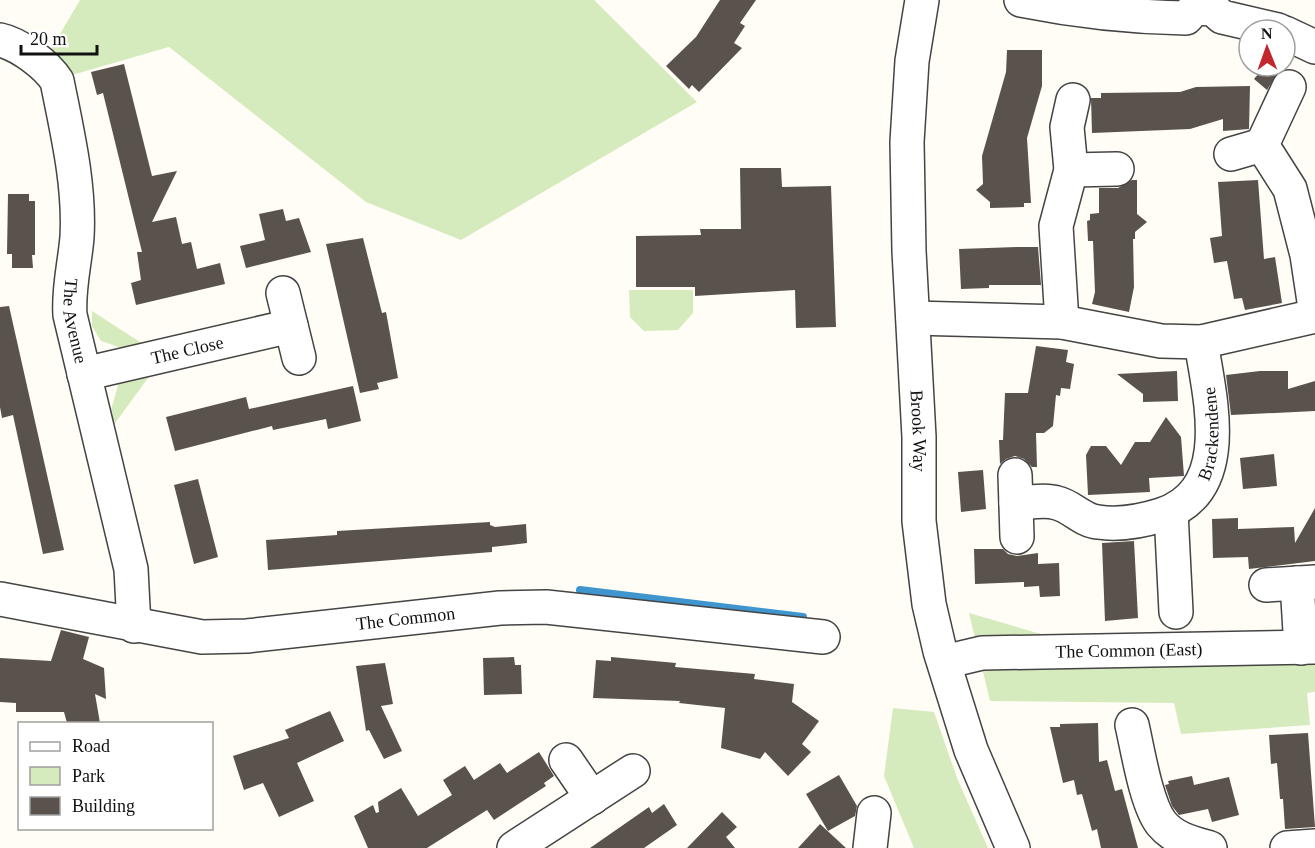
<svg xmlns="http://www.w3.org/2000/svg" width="1315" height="848" font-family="Georgia,serif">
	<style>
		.green { fill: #d5ebbd }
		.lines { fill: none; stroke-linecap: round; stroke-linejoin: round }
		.stream { stroke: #3f96cf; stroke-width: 8 }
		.building { fill: #5a524d }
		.minor-casing { stroke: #444; stroke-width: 36 }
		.minor { stroke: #fff; stroke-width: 33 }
		.labels { text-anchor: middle; stroke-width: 6; stroke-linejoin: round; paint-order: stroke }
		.street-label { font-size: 18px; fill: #111; stroke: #fff }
	</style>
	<rect width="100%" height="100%" fill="#fffdf5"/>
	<g class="green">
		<polygon points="80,0 594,0 697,102 461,240 366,202 169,47 65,77 47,56"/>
		<polygon points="629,290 693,290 693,313 678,330 644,331 630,317"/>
		<polygon points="92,311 143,344 122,348 101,341 92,326"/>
		<polygon points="156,367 113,426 111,410 119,382"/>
		<polygon points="969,613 1068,642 1315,630 1315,692 1307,693 1310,725 1181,734 1174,703 990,701"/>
		<polygon points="893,708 934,712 957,778 988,848 914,848 884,776"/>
	</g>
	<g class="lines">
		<polyline class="stream" points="580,590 803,617"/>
	</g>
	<g class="building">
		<polygon points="720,0 756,0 740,23 745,26 734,43 742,48 699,92 692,85 689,89 666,66 696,37"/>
		<polygon points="1007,50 1042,50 1042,86 1027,138 1031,203 1024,203 1024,207 990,208 990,202 976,190 983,184 982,156 1006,72"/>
		<polygon points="124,64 152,176 177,171 152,222 176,217 182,244 191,242 197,269 220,263 225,284 136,305 131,283 141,280 137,252 142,252 103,93 97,95 91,72"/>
		<polygon points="1265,66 1272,66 1278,72 1267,90 1254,79"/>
		<polygon points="1250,86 1249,129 1223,131 1223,119 1190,129 1092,133 1091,98 1101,98 1101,93 1180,92 1196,87"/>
		<polygon points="740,168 781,168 782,187 831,186 836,327 796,328 795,290 695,296 695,287 636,287 636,236 701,235 700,229 741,229"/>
		<polygon points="1132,180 1137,180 1137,214 1147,222 1135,232 1135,239 1133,239 1134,287 1129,312 1092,304 1095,292 1093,241 1088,241 1087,221 1090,220 1090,214 1099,213 1099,188 1118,188"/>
		<polygon points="1258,180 1264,259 1275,257 1282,303 1245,310 1242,298 1234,299 1227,261 1214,263 1210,238 1222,236 1218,182"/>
		<polygon points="8,194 29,194 29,201 35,201 35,255 32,255 33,268 12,268 12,254 7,254"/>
		<polygon points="283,209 286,221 299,218 311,252 246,268 240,246 265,240 259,214"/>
		<polygon points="363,238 382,313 386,312 398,378 377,383 379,389 360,393 326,244"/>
		<polygon points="1017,247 1038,247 1041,285 989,285 989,288 961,289 959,249"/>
		<polygon points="9,306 64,550 43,554 13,415 2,418 0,407 0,307"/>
		<polygon points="1036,346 1068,350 1066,362 1074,364 1070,389 1061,388 1060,396 1056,395 1053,426 1044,433 1036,433 1037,467 1032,467 1024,459 1015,456 1006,459 1000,464 999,440 1003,440 1005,393 1028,393"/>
		<polygon points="1177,371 1178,401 1143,402 1143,394 1117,374"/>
		<polygon points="1260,371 1288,371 1288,389 1315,381 1315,411 1231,415 1226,375"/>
		<polygon points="353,386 361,421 328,429 326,419 273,430 272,426 175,451 166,417 246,397 249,409"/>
		<polygon points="1166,417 1181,437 1184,476 1149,478 1150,492 1088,495 1086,455 1091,446 1106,446 1121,465 1135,442 1150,442"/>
		<polygon points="1274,454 1277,486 1243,489 1240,458"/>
		<polygon points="983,470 986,509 961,512 958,472"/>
		<polygon points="198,479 218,557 194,564 174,485"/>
		<polygon points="1315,508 1315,561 1249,569 1248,557 1213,558 1212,519 1238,518 1238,529 1294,527 1295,543"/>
		<polygon points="490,522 490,525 495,527 526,524 527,543 492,547 492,552 268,570 266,540 337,535 337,531"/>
		<polygon points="1134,541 1138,618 1105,621 1102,543"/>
		<polygon points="974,549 1003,549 1008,554 1017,556 1038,553 1038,564 1059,563 1060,596 1040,597 1039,586 1024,587 1024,582 975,584"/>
		<polygon points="61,630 89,637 83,659 104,668 106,699 95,694 100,723 67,723 64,712 16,712 16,703 0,702 0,658 51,661"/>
		<polygon points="514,657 515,665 521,665 522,694 484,695 483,658"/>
		<polygon points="611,657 676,663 675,667 755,674 754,679 794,684 792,702 819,721 802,744 811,752 788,776 765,752 760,759 721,748 725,708 679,703 680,701 593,698 596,660 611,661"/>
		<polygon points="385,663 393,704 381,706 402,751 384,759 369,730 366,731 356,666"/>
		<polygon points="330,711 344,741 297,763 314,801 279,817 263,783 244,790 233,756 289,738 285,730"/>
		<polygon points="1098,723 1099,762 1107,760 1115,791 1122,789 1138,848 1101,848 1097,829 1092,831 1082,794 1077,795 1074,780 1063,783 1050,727 1060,727 1060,724"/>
		<polygon points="1308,733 1315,827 1285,829 1283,799 1280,799 1277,763 1271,764 1269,735"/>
		<polygon points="539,752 554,776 544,783 546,786 494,820 487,810 427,848 368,848 354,816 373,805 376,813 379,812 378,802 401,788 418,816 452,795 443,780 465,766 474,780 500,763 507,773"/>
		<polygon points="839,775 857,806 855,816 828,831 806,794"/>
		<polygon points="1192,776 1194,785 1229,777 1239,815 1212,822 1208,809 1179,815 1172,806 1165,785 1169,784 1168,781"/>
		<polygon points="664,804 677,825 644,848 590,848 649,807 652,813"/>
		<polygon points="722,812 737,827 726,837 735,848 687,848"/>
		<polygon points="820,824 846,848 798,848"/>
	</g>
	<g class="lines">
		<defs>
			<g id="minor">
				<path id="s1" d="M922 0 912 61 907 142 909 251 919 437V521L929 604 940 651 971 750 1013 848"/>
				<path d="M1021 0C1076 11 1130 17 1186 18L1195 8 1213 9 1222 17 1278 30"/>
				<polyline points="1285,33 1315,47"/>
				<path id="s2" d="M0 40C19 44 47 65 57 81 67 131 80 185 77 237 75 263 68 288 70 315L131 569 134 626"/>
				<polyline points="1289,87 1262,145 1290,189 1307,255 1315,308"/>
				<polyline points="1231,154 1262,145"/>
				<polyline points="1071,170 1117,169"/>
				<polyline points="283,293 299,358"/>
				<polyline points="913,318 1062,322 1161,341 1201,342 1315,316"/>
				<polyline points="1062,322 1056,226 1071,170 1067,127 1073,100"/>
				<path id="s3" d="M84 374 291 326"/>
				<polyline points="1015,475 1017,537"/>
				<path id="s4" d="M1016 503C1028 503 1045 499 1057 503 1071 506 1083 521 1098 522 1118 525 1142 521 1161 515 1235 491 1210 399 1201 342"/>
				<polyline points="1171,512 1176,612"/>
				<polyline points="1297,583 1301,648"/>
				<polyline points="1266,585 1315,582"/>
				<path id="s5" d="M0 599 202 637 247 636 500 608 546 607 823 637"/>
				<path id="s6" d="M944 662 982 653 1315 647"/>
				<path d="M1132 725C1138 751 1146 803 1161 823 1174 839 1192 843 1210 848"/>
				<polyline points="566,760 592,798"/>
				<polyline points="514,848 633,771"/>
				<polyline points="870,848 874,813"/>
				<polyline points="1287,848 1315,846"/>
			</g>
		</defs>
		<use href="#minor" class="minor-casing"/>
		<use href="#minor" class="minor"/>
	</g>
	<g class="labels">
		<g class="street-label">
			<text dy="6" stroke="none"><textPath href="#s2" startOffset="314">The Avenue</textPath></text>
			<text dy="6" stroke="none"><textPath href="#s3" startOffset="106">The Close</textPath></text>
			<text dy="6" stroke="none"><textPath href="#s1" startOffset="432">Brook Way</textPath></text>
			<text dy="6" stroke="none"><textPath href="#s4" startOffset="254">Brackendene</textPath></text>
			<text dy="6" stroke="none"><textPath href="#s5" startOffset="410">The Common</textPath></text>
			<text dy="6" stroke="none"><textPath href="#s6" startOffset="186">The Common (East)</textPath></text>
		</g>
	</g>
	<rect x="18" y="722" width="195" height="108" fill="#ffffff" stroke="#a0a0a0" stroke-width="1.5"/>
	<rect x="30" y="742" width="30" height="9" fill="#ffffff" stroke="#a0a0a0" stroke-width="1.5"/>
	<text x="72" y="752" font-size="18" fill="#111111">Road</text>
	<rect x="30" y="767" width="30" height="18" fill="#d5ebbd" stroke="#a0a0a0" stroke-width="1.5"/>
	<text x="72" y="782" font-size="18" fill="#111111">Park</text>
	<rect x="30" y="797" width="30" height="18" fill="#5a524d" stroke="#a0a0a0" stroke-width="1.5"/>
	<text x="72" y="812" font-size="18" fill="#111111">Building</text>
	<g transform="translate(1267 48) rotate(359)"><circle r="28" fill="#ffffff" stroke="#a0a0a0" stroke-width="1.5"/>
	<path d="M0-4.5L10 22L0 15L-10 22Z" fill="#c4262e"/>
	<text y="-9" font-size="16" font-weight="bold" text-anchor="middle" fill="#111111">N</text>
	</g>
	<path d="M21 45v9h76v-9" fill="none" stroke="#111111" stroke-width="3"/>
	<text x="30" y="45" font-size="18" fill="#111111" stroke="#ffffff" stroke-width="4.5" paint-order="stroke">20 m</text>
</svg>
